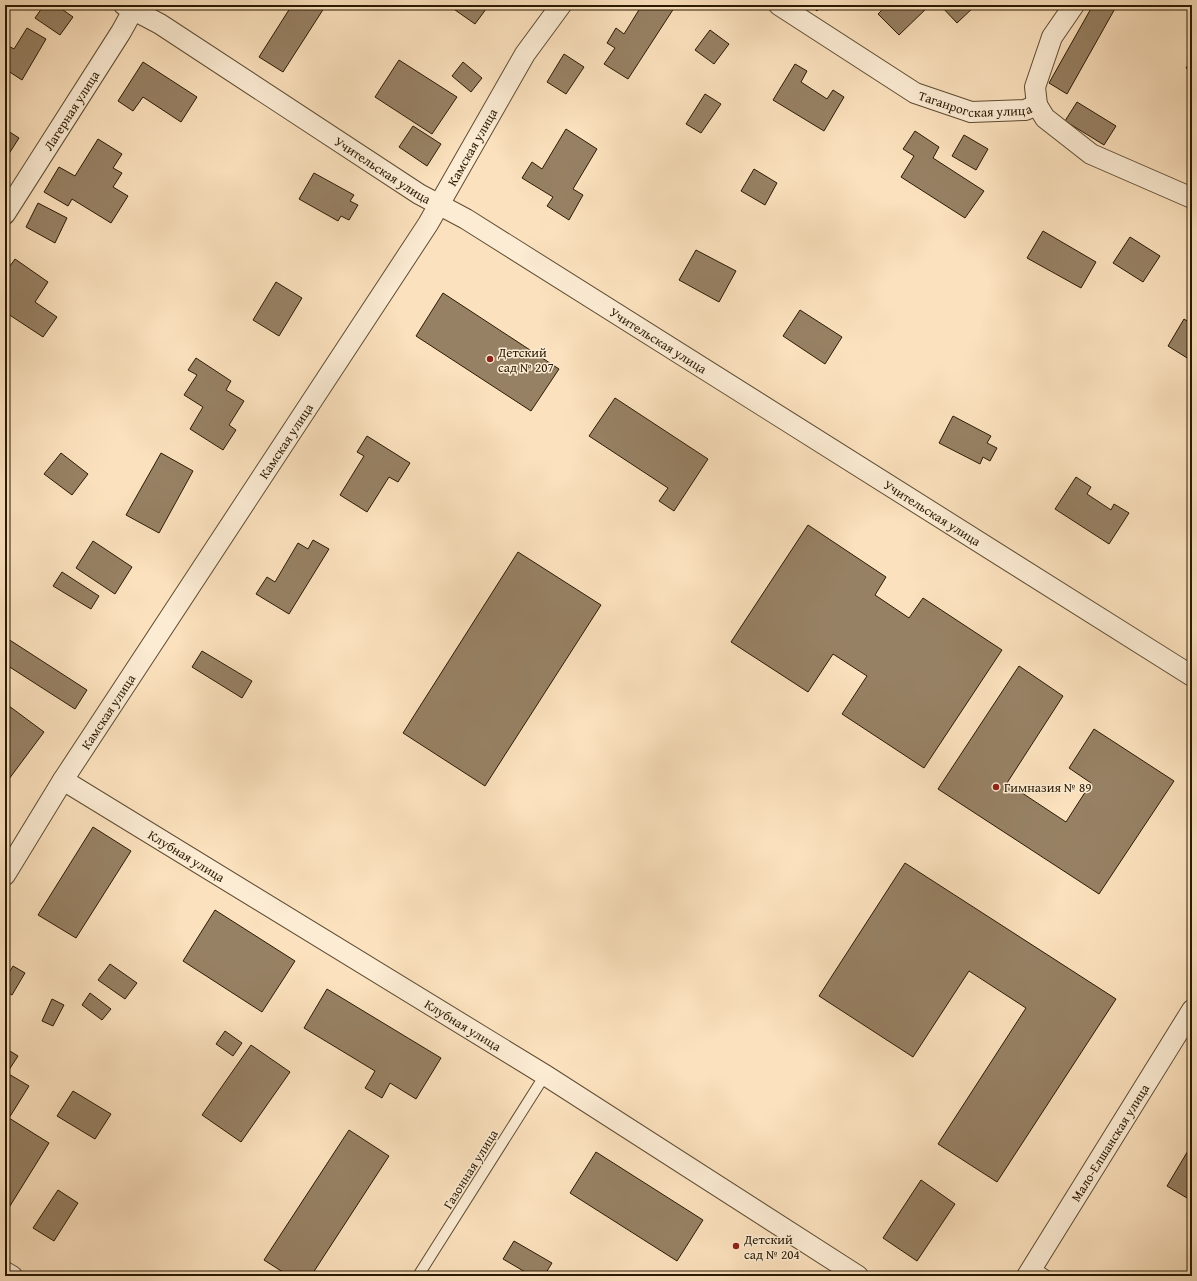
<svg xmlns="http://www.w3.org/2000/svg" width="1197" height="1281" font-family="'Gentium Book Plus',serif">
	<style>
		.building { fill: #978164; stroke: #2b1a03 }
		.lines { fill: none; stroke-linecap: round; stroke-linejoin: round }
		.service-casing { stroke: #5f4c32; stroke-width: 12 }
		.minor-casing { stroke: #5f4c32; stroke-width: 22 }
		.service { stroke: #fcecd4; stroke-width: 10 }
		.minor { stroke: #fcecd4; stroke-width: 20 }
		.poi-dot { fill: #8f2418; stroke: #fcecd4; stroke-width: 1.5 }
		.labels { text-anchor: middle; stroke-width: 3; stroke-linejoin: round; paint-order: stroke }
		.street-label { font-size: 13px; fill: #2b1a03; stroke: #fcecd4 }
		.poi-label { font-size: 13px; fill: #2b1a03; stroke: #fcecd4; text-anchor: start }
	</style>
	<rect width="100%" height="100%" fill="#fbe1bd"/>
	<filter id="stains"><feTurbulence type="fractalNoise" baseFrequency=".005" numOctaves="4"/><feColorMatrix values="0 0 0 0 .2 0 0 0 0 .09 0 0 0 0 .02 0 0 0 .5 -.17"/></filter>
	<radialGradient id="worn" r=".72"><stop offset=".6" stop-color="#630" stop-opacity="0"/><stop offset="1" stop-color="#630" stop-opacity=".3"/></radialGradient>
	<g class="building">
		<polygon points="44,5 56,5 73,17 60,35 35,18"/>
		<polygon points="292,5 326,5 283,72 259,57"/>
		<polygon points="448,5 489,5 475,24"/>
		<polygon points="642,5 676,5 628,79 604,64 615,48 607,43 616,28 624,34"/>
		<polygon points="810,5 822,5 817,11"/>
		<polygon points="887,5 930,5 899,35 878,14"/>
		<polygon points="940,5 976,5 957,23"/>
		<polygon points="1093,5 1117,5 1067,94 1049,83"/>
		<polygon points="27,28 46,39 22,80 5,69 5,44 14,49"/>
		<polygon points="710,30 729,44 714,64 695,50"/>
		<polygon points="564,54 584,67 566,94 547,82"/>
		<polygon points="1192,59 1192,72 1186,68"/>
		<polygon points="399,60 457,97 432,134 375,97"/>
		<polygon points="143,62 197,97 181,122 143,97 133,111 118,101"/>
		<polygon points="463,62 482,78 471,92 452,76"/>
		<polygon points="795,64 807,71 801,82 827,99 833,90 844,97 824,131 773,100"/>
		<polygon points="705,94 721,104 701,133 686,124"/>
		<polygon points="1077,102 1116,126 1104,145 1065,121"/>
		<polygon points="413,126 441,144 427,166 399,147"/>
		<polygon points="5,129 19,138 5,160"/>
		<polygon points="566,129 597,149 573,189 583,195 569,220 547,206 553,197 522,178 532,162 542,169"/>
		<polygon points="915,131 939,147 933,158 984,191 965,218 901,177 914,156 903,149"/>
		<polygon points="964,135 988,149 976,170 952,156"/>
		<polygon points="98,139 122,154 113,168 122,173 113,187 128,196 111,223 72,199 68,206 44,192 59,167 75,176"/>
		<polygon points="754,169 777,183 765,205 741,191"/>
		<polygon points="314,173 354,195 350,201 358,205 349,220 341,216 338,221 299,199"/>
		<polygon points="38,203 67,218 55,243 26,227"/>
		<polygon points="1043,231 1096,262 1081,288 1027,258"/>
		<polygon points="1130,237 1160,256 1143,282 1113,263"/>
		<polygon points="696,250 736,271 719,302 679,280"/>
		<polygon points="15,259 48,282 35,302 57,317 43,337 5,312 5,288 8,284 5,282 5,273"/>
		<polygon points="276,282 302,298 279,336 253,320"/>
		<polygon points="443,293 559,369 531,411 416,336"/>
		<polygon points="800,310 842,337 825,364 783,336"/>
		<polygon points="1184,319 1192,324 1192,361 1168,346"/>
		<polygon points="196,358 231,381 226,390 244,401 229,425 236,430 223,450 190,429 203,407 184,395 197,375 188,370"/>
		<polygon points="615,398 708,459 674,511 659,501 668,488 589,436"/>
		<polygon points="953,416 991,436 987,443 997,448 990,461 983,457 980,464 939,443"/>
		<polygon points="367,436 410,463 398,482 389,477 367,512 340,495 364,456 357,452"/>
		<polygon points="61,453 88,474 72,495 44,474"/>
		<polygon points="161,453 193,471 159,533 126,515"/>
		<polygon points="1076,477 1091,487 1087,494 1111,510 1114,504 1129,513 1109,544 1055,509"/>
		<polygon points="808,525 886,577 875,595 909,618 923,598 1002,650 924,768 842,714 867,676 833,654 808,692 731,642"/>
		<polygon points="313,540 329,549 289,614 256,594 267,577 275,582 298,543 308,549"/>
		<polygon points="93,541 132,567 115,594 76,568"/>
		<polygon points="518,552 601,605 485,786 403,733"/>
		<polygon points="62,572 99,596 91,609 53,586"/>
		<polygon points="5,637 87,690 75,709 5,664"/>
		<polygon points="202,651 252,681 242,698 192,667"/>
		<polygon points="1019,666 1063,696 1007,783 1066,822 1091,783 1069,768 1094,729 1174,781 1099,894 938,789"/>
		<polygon points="5,703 44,732 6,783 5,782"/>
		<polygon points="93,827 131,851 76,938 38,915"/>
		<polygon points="905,863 1116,999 997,1182 938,1144 1026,1008 969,971 913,1057 819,996"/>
		<polygon points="215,910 295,961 262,1012 183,961"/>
		<polygon points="110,964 137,983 125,999 98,980"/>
		<polygon points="13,966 25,973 12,995 5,991 5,979"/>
		<polygon points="327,989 441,1058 416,1099 390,1083 382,1098 365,1088 375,1071 304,1028"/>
		<polygon points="90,993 111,1009 102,1020 82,1005"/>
		<polygon points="52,999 64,1005 53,1026 42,1021"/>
		<polygon points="225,1031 242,1043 233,1056 216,1044"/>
		<polygon points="251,1045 290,1072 241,1142 202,1115"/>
		<polygon points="5,1048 18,1056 7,1073 29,1086 9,1118 49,1143 5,1214"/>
		<polygon points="73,1091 111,1114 95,1139 57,1116"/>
		<polygon points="349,1130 389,1156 311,1276 289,1276 264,1260"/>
		<polygon points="1192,1144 1192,1201 1167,1186"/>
		<polygon points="596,1152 703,1220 677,1261 570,1193"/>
		<polygon points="921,1180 955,1204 917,1261 883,1238"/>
		<polygon points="58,1190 78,1203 54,1241 33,1228"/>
		<polygon points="514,1241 552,1263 544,1276 532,1276 503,1259"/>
	</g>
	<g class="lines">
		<defs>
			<g id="service">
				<polyline points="1033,1267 1047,1276"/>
				<polyline points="418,1276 545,1075"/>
			</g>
			<g id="minor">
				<path id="s1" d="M124 5 160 24 419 194 466 219 1192 676"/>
				<path id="s2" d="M779 5 915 93 971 112 1025 110 1037 105 1045 118 1091 154 1192 198"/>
				<polyline points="1037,105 1035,87 1052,37 1074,5"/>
				<path id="s3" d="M5 214 121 32 136 5"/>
				<path id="s4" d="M63 780 545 1075 858 1276"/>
				<path id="s5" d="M5 875 63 780 428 224 525 54 561 5"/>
				<polyline points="5,1272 12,1276"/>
				<path id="s6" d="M1027 1276 1192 1010"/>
			</g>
		</defs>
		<use href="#service" class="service-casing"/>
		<use href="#minor" class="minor-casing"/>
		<use href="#service" class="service"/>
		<use href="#minor" class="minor"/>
	</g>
	<g class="poi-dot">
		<circle cx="490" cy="359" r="4"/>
		<circle cx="996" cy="787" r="4"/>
		<circle cx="736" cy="1246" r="4"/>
	</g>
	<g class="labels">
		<g class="street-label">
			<text dy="5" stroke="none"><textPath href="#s2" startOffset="224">Таганрогская улица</textPath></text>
			<text dy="5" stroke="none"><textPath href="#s3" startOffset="123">Лагерная улица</textPath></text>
			<text dy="5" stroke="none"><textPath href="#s5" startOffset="865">Камская улица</textPath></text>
			<text dy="5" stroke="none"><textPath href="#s1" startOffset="307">Учительская улица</textPath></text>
			<text dy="5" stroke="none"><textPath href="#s1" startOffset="631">Учительская улица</textPath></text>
			<text dy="5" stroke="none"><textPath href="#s5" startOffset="517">Камская улица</textPath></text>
			<text dy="5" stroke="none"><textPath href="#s1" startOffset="955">Учительская улица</textPath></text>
			<text dy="5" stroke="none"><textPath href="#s5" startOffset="193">Камская улица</textPath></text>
			<text dy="5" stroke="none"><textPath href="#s4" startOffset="145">Клубная улица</textPath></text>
			<text dy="5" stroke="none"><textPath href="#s4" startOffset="469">Клубная улица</textPath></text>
			<text dy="5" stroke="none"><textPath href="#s6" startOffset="157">Мало-Елшанская улица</textPath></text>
			<text transform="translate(470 1169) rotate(-58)" y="5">Газонная улица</text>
		</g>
		<g class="poi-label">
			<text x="498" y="357">Детский<tspan x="498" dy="15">сад № 207</tspan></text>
			<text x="1004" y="792">Гимназия № 89</text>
			<text x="744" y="1244">Детский<tspan x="744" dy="15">сад № 204</tspan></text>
		</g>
	</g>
	<rect width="1197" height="1281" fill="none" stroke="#fbe1bd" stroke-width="20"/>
	<rect x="6" y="6" width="1185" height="1269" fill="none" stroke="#2b1a03" stroke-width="2"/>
	<rect x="10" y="10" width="1177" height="1261" fill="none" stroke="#2b1a03"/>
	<rect width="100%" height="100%" filter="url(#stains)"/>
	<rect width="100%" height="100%" fill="url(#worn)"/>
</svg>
